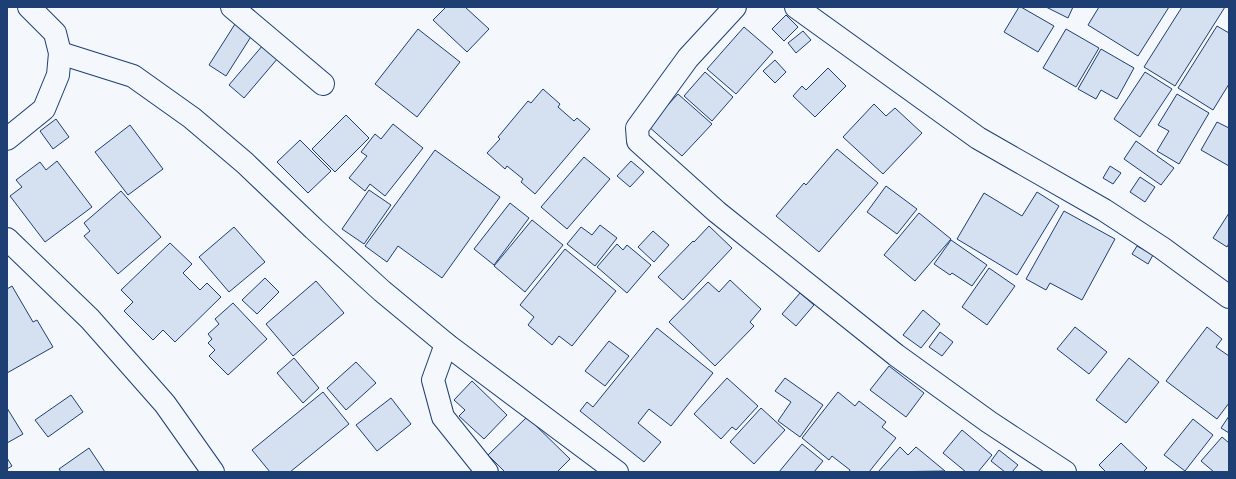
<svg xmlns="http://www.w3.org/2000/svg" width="1236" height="479" font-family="'IBM Plex Serif',serif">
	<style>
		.building { fill: #d5e0f0; stroke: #1d3f73 }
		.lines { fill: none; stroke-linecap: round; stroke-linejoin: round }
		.street-casing { stroke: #1d3f73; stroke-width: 24 }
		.street { stroke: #f4f7fb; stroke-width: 22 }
	</style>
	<rect width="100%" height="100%" fill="#f4f7fb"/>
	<g class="building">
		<polygon points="446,7 465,7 489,29 467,52 433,20"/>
		<polygon points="1019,7 1021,7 1054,26 1038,52 1004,32"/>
		<polygon points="1046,7 1073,7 1068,18"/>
		<polygon points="1099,7 1169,7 1138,56 1088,25"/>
		<polygon points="1182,7 1225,7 1175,86 1144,67"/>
		<polygon points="786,15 798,27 784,41 772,29"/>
		<polygon points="235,24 252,35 226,76 209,65"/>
		<polygon points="1217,26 1229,33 1229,84 1213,110 1178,88"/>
		<polygon points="744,27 773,52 736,94 707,69"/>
		<polygon points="418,29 460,62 417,117 375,84"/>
		<polygon points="1066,29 1099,48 1076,87 1043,68"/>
		<polygon points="803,31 811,40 796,53 788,43"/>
		<polygon points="263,45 278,58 244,98 229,85"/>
		<polygon points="1101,49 1134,68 1117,99 1101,90 1096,99 1078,89"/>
		<polygon points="775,60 786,72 775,83 763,71"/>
		<polygon points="828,68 846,86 815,117 793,96 802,86 806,90"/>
		<polygon points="705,72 733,97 712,121 684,96"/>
		<polygon points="1145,72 1172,89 1140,137 1114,119"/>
		<polygon points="543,89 560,104 558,107 574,121 577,118 590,129 535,194 521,182 523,179 507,166 505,169 487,153 500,139 498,137 528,101 531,103"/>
		<polygon points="678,94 712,124 682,156 648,126"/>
		<polygon points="1177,94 1209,113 1179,164 1157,151 1169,131 1158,125"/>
		<polygon points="874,104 886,116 895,108 922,133 883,174 843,137"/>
		<polygon points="346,115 369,138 335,172 312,149"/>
		<polygon points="56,119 69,137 53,149 40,131"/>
		<polygon points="1217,122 1229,128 1229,166 1201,150"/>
		<polygon points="393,124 423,148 385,196 370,184 365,191 349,178 367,156 361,152 375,134 381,139"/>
		<polygon points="130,125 163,169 128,195 95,152"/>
		<polygon points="300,140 331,171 308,193 277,162"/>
		<polygon points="1136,141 1174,168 1161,185 1124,159"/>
		<polygon points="837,149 878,183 819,252 776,216 804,183 806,185"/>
		<polygon points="435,150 500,197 442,278 398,246 387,262 365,246"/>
		<polygon points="584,157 610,179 567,229 541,207"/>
		<polygon points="57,161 92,207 45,242 10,196 22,187 16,180 40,162 46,170"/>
		<polygon points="631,161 644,172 630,187 617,176"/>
		<polygon points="1110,166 1121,173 1113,184 1103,178"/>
		<polygon points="1140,177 1155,187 1145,202 1130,192"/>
		<polygon points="886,186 917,209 897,234 867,212"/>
		<polygon points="369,190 391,205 364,244 342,229"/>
		<polygon points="121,191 161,237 118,274 84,236 90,231 84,223"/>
		<polygon points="1037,192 1059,206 1017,275 957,239 984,193 1022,216"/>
		<polygon points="510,203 529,218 494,265 474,249"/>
		<polygon points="1064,211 1115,239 1082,300 1050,283 1046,290 1026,279"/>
		<polygon points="919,213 951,239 915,281 884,255"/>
		<polygon points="1229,213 1229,243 1227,247 1213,238"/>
		<polygon points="532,220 563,245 525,292 494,266"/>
		<polygon points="600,225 617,238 595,266 567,244 581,227 592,235"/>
		<polygon points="709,226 732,248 683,300 658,277 693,241 694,242"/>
		<polygon points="234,227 265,262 229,292 199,257"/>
		<polygon points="653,231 669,245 654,262 638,247"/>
		<polygon points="951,240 987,265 972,286 952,273 950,275 934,264"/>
		<polygon points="170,243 192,264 183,273 200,290 207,283 221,297 175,342 163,330 153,340 124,311 133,302 121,290"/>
		<polygon points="617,244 623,250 627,245 651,265 627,293 597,267"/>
		<polygon points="1137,246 1153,255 1148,264 1132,254"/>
		<polygon points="565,249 616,291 572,346 559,336 552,345 528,325 534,317 520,305"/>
		<polygon points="989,268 1015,286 987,325 962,307"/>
		<polygon points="265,278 279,292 257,314 242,300"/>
		<polygon points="730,280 761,309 750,322 754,326 715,366 669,322 708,282 719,292"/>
		<polygon points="316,281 344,313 293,356 266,324"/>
		<polygon points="12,286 33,322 37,320 53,347 7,373 7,289"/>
		<polygon points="800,293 814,305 796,326 782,314"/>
		<polygon points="233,303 267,339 228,375 209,356 215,350 208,343 212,339 208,334 219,324 215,319"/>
		<polygon points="923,310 940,324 921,348 903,335"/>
		<polygon points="1075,327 1107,352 1089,374 1057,349"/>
		<polygon points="1207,327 1222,339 1216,347 1229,356 1229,403 1217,419 1166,381"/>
		<polygon points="657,328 713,373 671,426 649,409 638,423 661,442 644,462 580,411 587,402 593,407"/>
		<polygon points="940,332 953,342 942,356 929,347"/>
		<polygon points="609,341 629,356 605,386 585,371"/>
		<polygon points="294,358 319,388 303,403 277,373"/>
		<polygon points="1129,358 1159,382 1126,423 1096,400"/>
		<polygon points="356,362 376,383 346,410 327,388"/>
		<polygon points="889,366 924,393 906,417 870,390"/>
		<polygon points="727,378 758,406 736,430 732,427 721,439 694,414"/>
		<polygon points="785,378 823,405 800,437 778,421 791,402 775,391"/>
		<polygon points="472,381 507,415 484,439 459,416 465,410 454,400"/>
		<polygon points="323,392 349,424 290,472 270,472 252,450"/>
		<polygon points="838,392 855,406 859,401 886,422 882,427 896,438 869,472 849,472 850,470 832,456 829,460 802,438"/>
		<polygon points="71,395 83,412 48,437 35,420"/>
		<polygon points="391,398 411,424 377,451 356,425"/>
		<polygon points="7,408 23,434 7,443"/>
		<polygon points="761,408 785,430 754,464 730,442"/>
		<polygon points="1229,416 1229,433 1221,428"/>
		<polygon points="527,417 570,459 557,472 505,472 488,455"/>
		<polygon points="1193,419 1213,435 1185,471 1164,455"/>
		<polygon points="962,430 992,455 978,472 966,472 943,453"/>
		<polygon points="1222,437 1229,443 1229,470 1227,472 1214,472 1201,461"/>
		<polygon points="1121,443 1147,468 1143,472 1106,472 1099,465"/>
		<polygon points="802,444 823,461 814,472 779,472"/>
		<polygon points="900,447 908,455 916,447 945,471 878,472"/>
		<polygon points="89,448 105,472 61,472 59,469"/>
		<polygon points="999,450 1018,465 1012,472 1005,472 991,461"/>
		<polygon points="7,458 12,466 7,469"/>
	</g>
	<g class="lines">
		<defs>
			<g id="street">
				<polyline points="232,7 323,84"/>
				<polyline points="735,7 688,58 637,128 638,141 717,212 896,355 989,422 1065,472"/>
				<polyline points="796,7 978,138 1104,210 1162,248 1229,297"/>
				<polyline points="60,53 133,76 192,118 245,163 314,229 382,291 446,344 617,472"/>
				<polyline points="7,139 44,109 58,75 60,53 55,33 29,7"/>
				<polyline points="7,239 90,319 165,404 213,472"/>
				<polyline points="446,344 433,380 443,417 487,472"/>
			</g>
		</defs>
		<use href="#street" class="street-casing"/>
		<use href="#street" class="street"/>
	</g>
	<rect width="1236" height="479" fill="none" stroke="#1d3f73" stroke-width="16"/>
</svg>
